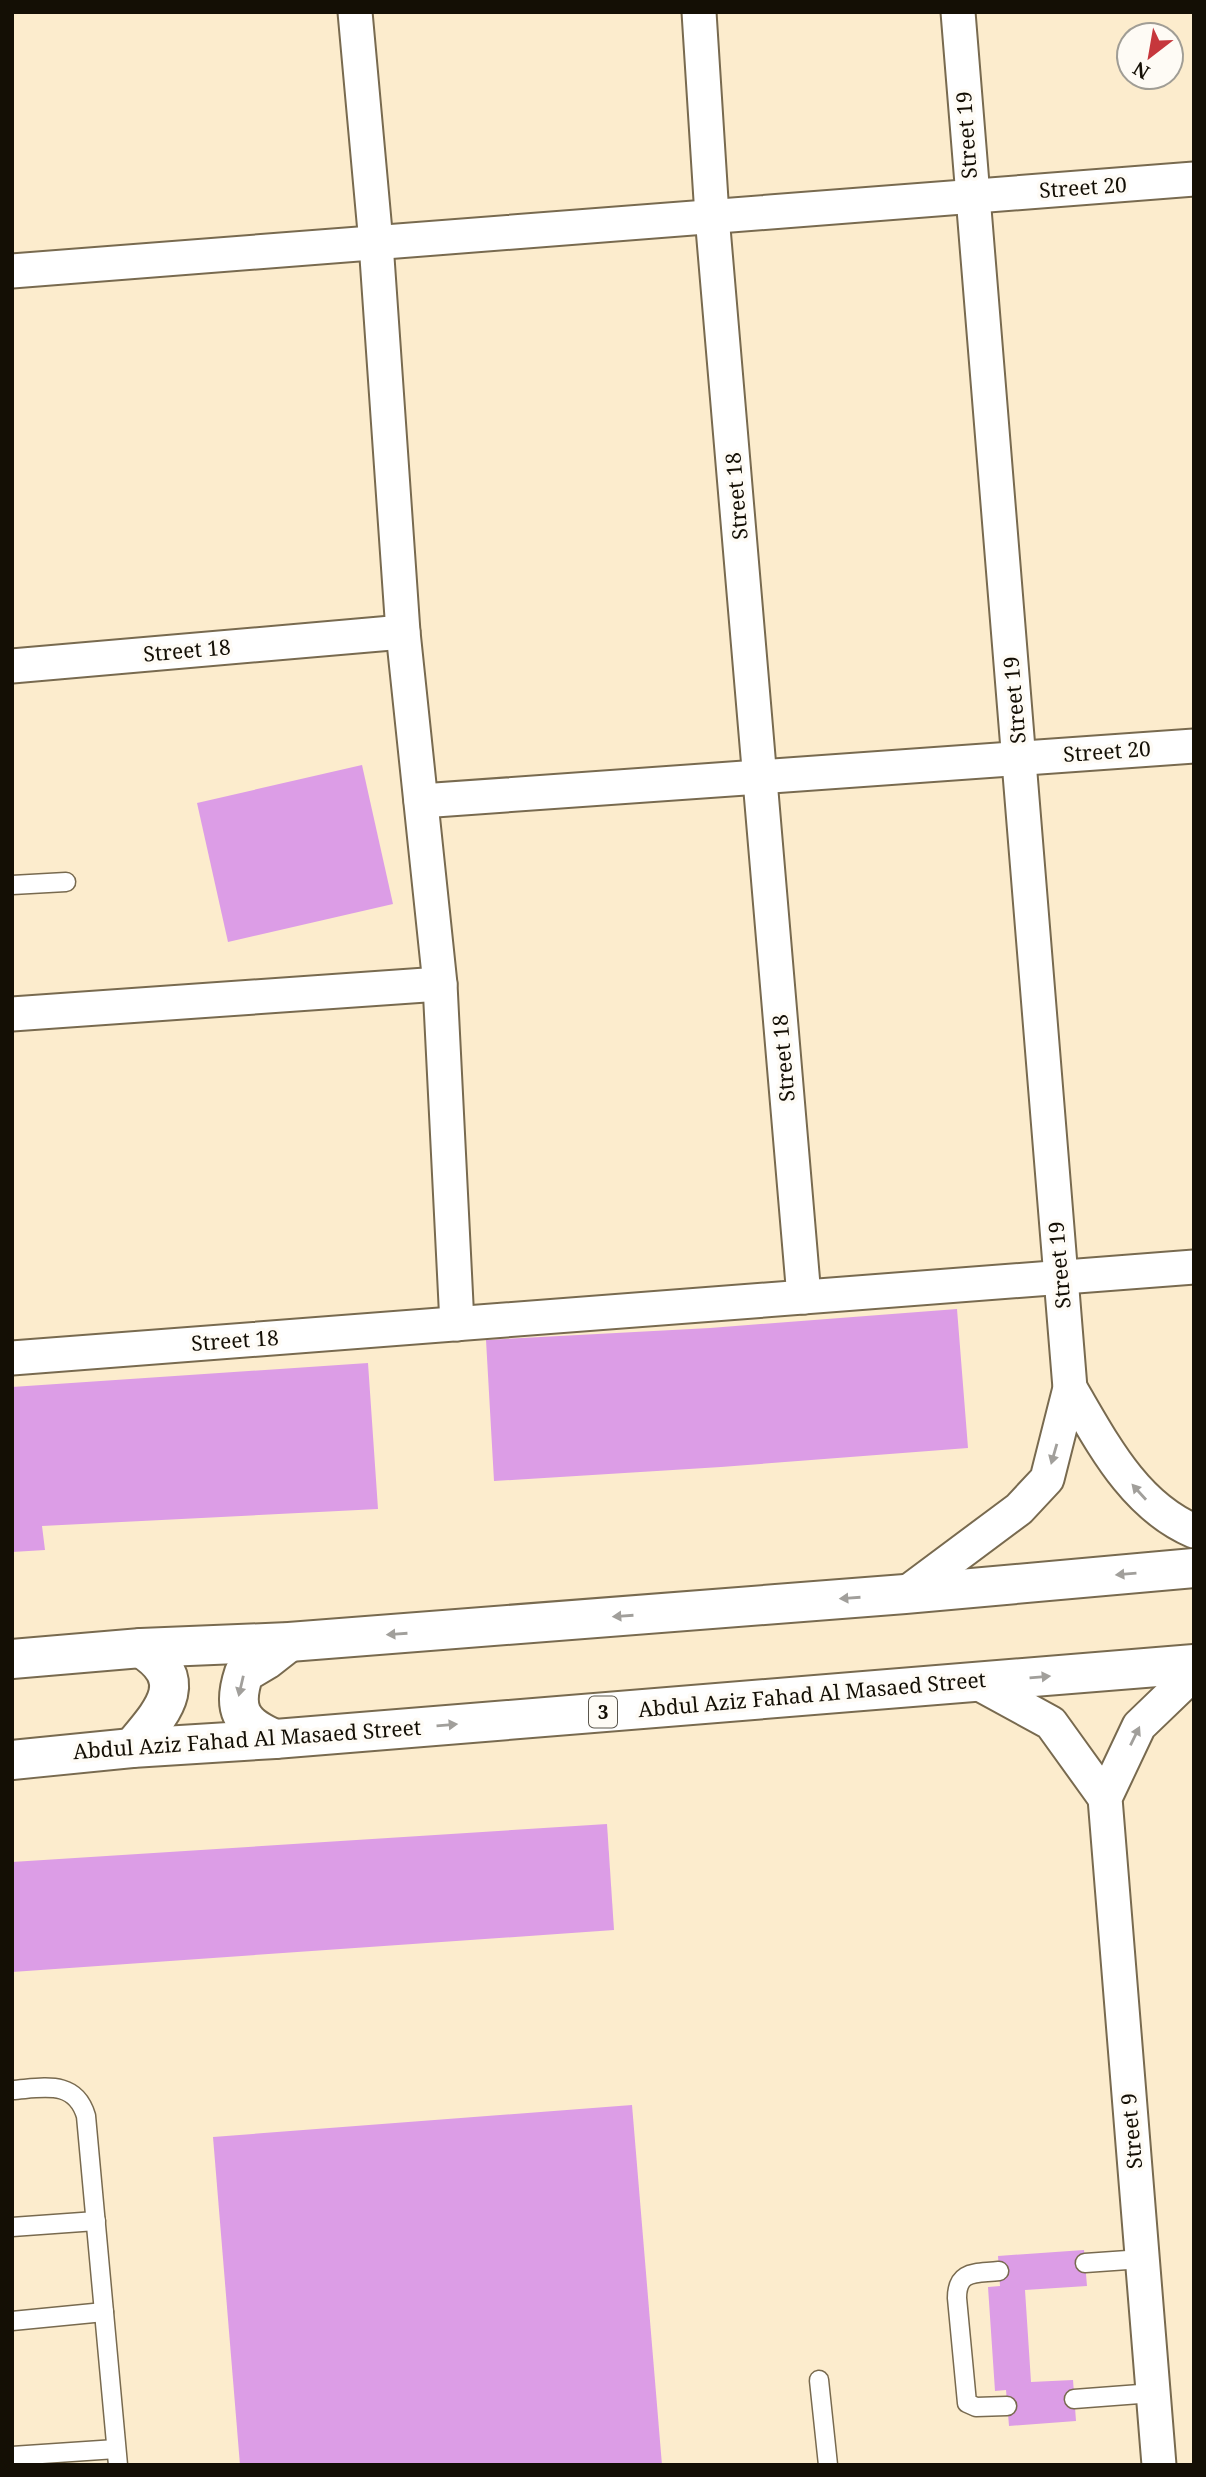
<svg xmlns="http://www.w3.org/2000/svg" width="1206" height="2477" font-family="'Noto Serif',serif">
	<style>
		.building { fill: #dc9de6 }
		.lines { fill: none; stroke-linecap: round; stroke-linejoin: round }
		.lane-casing { stroke: #786a4f; stroke-width: 21 }
		.street-casing { stroke: #786a4f; stroke-width: 37 }
		.primary-casing { stroke: #786a4f; stroke-width: 42 }
		.lane { stroke: #fff; stroke-width: 18 }
		.street { stroke: #fff; stroke-width: 33 }
		.primary { stroke: #fff; stroke-width: 38 }
		.oneway { fill: #a19f9b }
		.labels { text-anchor: middle; stroke-width: 7; stroke-linejoin: round; paint-order: stroke }
		.shield { fill: #fefbf5; stroke: #5a564d; stroke-width: 2 }
		.shield-label { font-size: 19px; font-weight: bold; fill: #140f05 }
		.street-label { font-size: 21px; fill: #140f05; stroke: #fefbf5 }
	</style>
	<rect width="100%" height="100%" fill="#fceccd"/>
	<g class="building">
		<polygon points="362,765 393,904 228,942 197,803"/>
		<polygon points="957,1309 968,1448 721,1467 494,1481 486,1340 710,1328"/>
		<polygon points="368,1363 378,1509 42,1526 45,1550 12,1552 12,1387"/>
		<polygon points="607,1824 614,1930 12,1972 12,1862"/>
		<polygon points="632,2105 662,2465 240,2465 213,2137"/>
		<polygon points="1084,2250 1087,2286 1025,2290 1031,2382 1073,2380 1076,2421 1009,2426 1006,2390 995,2391 988,2287 1000,2286 998,2256"/>
	</g>
	<g class="lines">
		<defs>
			<g id="lane">
				<polyline points="12,885 66,882"/>
				<path d="M12 2090C43 2088 75 2079 86 2116L118 2465"/>
				<polyline points="12,2227 96,2221"/>
				<polyline points="1085,2263 1142,2259"/>
				<path d="M999 2271C977 2274 957 2269 957 2298L967 2403 976 2407 1007 2406"/>
				<polyline points="12,2321 104,2312"/>
				<polyline points="819,2380 828,2465"/>
				<polyline points="1074,2399 1153,2393"/>
				<polyline points="12,2456 116,2449"/>
			</g>
			<g id="street">
				<polyline points="355,12 376,243 403,632 440,984 457,1324"/>
				<polyline points="699,12 712,216 804,1297"/>
				<polyline points="12,271 1194,179"/>
				<polyline points="12,666 403,632"/>
				<polyline points="421,801 1194,746"/>
				<polyline points="12,1014 440,984"/>
				<polyline points="12,1358 1194,1267"/>
				<path d="M1070 1388C1102 1442 1133 1505 1194 1531"/>
				<polyline points="905,1594 1019,1509 1047,1479 1070,1388 958,12"/>
				<polyline points="976,1682 1051,1723 1105,1798"/>
				<polyline points="1159,2465 1105,1798 1139,1726 1194,1673"/>
			</g>
			<g id="primary">
				<polyline points="12,1659 141,1648 289,1642 905,1594 1194,1568"/>
				<path d="M275 1739C240 1724 232 1709 244 1673L266 1660 289 1642"/>
				<path d="M132 1748C161 1713 194 1681 141 1648"/>
				<polyline points="12,1760 132,1748 275,1739 1194,1664"/>
			</g>
		</defs>
		<use href="#lane" class="lane-casing"/>
		<use href="#street" class="street-casing"/>
		<use href="#primary" class="primary-casing"/>
		<use href="#lane" class="lane"/>
		<use href="#street" class="street"/>
		<use href="#primary" class="primary"/>
	</g>
	<defs><path id="oneway-solid" d="M-6-.8H1V-3.2L6.5 0L1 3.2V.8H-6Z" transform="scale(1.75)"/></defs>
	<g class="oneway">
		<use href="#oneway-solid" transform="translate(1054 1454) rotate(106)"/>
		<use href="#oneway-solid" transform="translate(1139 1492) rotate(-132)"/>
		<use href="#oneway-solid" transform="translate(1126 1574) rotate(175)"/>
		<use href="#oneway-solid" transform="translate(850 1598) rotate(176)"/>
		<use href="#oneway-solid" transform="translate(623 1616) rotate(176)"/>
		<use href="#oneway-solid" transform="translate(397 1634) rotate(176)"/>
		<use href="#oneway-solid" transform="translate(1040 1677) rotate(-5)"/>
		<use href="#oneway-solid" transform="translate(241 1686) rotate(103)"/>
		<use href="#oneway-solid" transform="translate(447 1725) rotate(-5)"/>
		<use href="#oneway-solid" transform="translate(1135 1736) rotate(-64)"/>
	</g>
	<g class="labels">
		<rect class="shield" x="589" y="1696.5" width="28" height="31" rx="5"/>
		<g class="shield-label">
			<text x="603" y="1719">3</text>
		</g>
		<g class="street-label">
			<text transform="translate(967 135) rotate(-94)" y="7">Street 19</text>
			<text transform="translate(1083 188) rotate(-4)" y="7">Street 20</text>
			<text transform="translate(737 496) rotate(-95)" y="7">Street 18</text>
			<text transform="translate(187 651) rotate(-5)" y="7">Street 18</text>
			<text transform="translate(1015 700) rotate(-95)" y="7">Street 19</text>
			<text transform="translate(1107 752) rotate(-4)" y="7">Street 20</text>
			<text transform="translate(784 1058) rotate(-95)" y="7">Street 18</text>
			<text transform="translate(1060 1265) rotate(-95)" y="7">Street 19</text>
			<text transform="translate(235 1341) rotate(-4)" y="7">Street 18</text>
			<text transform="translate(812 1695) rotate(-5)" y="7">Abdul Aziz Fahad Al Masaed Street</text>
			<text transform="translate(247 1740) rotate(-4)" y="7">Abdul Aziz Fahad Al Masaed Street</text>
			<text transform="translate(1132 2131) rotate(-95)" y="7">Street 9</text>
		</g>
	</g>
	<rect width="1206" height="2477" fill="none" stroke="#140f05" stroke-width="28"/>
	<g transform="translate(1150 56) rotate(211)"><circle r="33" fill="#fefbf5" stroke="#a09d95" stroke-width="2"/>
	<path d="M0-5L12 26L0 18L-12 26Z" fill="#c6373c"/>
	<text y="-10" font-size="19" font-weight="bold" text-anchor="middle" fill="#140f05">N</text>
	</g>
</svg>
